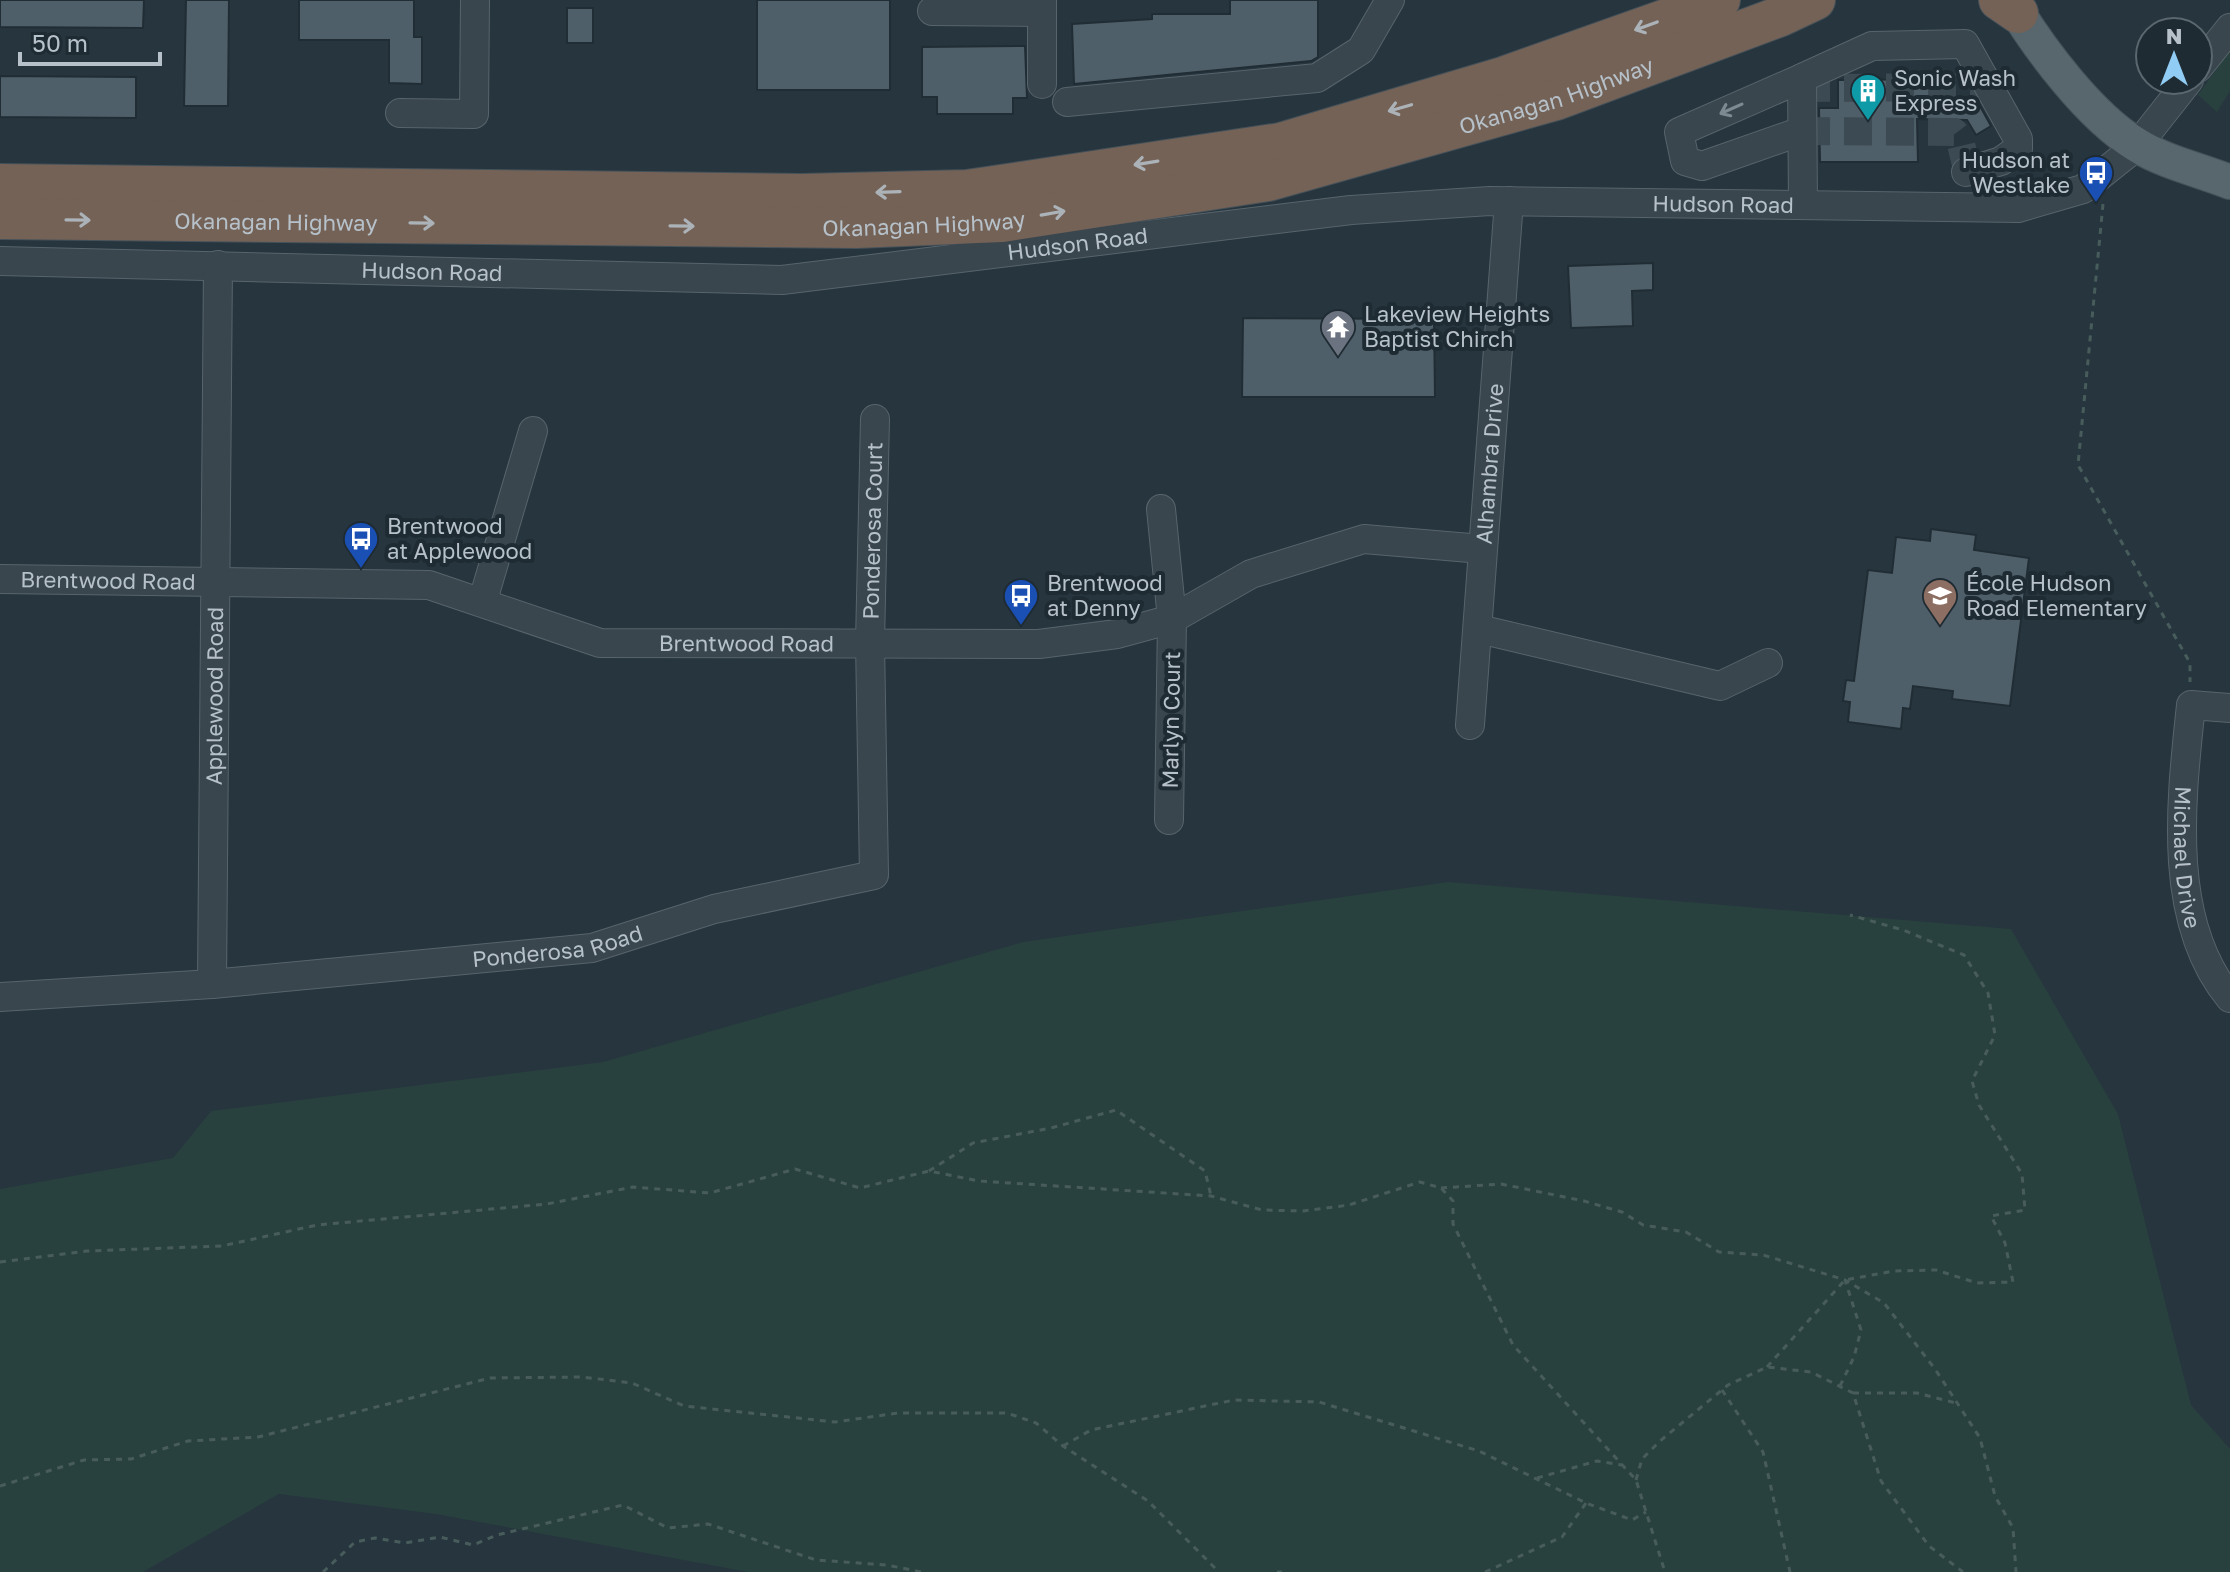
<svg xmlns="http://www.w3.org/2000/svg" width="2230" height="1572" font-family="'Golos Text',sans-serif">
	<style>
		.green { fill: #29413e }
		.building { fill: #4f5f69; stroke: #212d35; stroke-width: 2 }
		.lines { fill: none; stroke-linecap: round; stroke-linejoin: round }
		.minor-tunnel { stroke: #3c4a53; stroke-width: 28; stroke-dasharray: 28 14; stroke-linecap: butt }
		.minor-casing { stroke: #58646c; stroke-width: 30 }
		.major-casing { stroke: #46525a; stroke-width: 36 }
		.highway-casing { stroke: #455159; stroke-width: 42 }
		.path { stroke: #485d5b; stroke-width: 3; stroke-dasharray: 6 6; stroke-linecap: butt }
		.minor { stroke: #3a464e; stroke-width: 28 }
		.major { stroke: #58666e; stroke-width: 34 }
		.highway { stroke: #746257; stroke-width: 40 }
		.oneway { stroke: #acb3b8 }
		.oneway2 { stroke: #7e8a92 }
		.labels { text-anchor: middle; stroke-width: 8; stroke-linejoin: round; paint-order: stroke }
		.poi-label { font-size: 22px; fill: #b6c1c9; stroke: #1f2b33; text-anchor: start }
		.street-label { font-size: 22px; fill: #b6c1c9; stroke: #1f2b33 }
	</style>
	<rect width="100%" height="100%" fill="#26353e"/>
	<g class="green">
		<polygon points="2230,50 2230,91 2217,112 2198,95"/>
		<polygon points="1448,882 2011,929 2118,1114 2191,1405 2230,1449 2230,1572 748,1572 436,1514 279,1494 143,1572 0,1572 0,1189 173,1158 211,1111 603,1062 1023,942"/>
	</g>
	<g class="building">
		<polygon points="0,0 144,0 143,28 0,27"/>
		<polygon points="186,0 229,0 228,106 184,106"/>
		<polygon points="299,0 414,0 414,37 422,37 422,84 389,83 389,40 299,40"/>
		<rect x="757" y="0" width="133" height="90"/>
		<polygon points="1230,0 1318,0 1318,57 1311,61 1074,84 1072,24 1152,19 1152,14 1230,14"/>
		<rect x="567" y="8" width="26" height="35"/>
		<polygon points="1025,46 1027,98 1013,98 1013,114 937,114 937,97 922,97 922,47"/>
		<polygon points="0,76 136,77 136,118 0,117"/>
		<polygon points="1947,79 1947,97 1975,97 1991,126 1976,135 1967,120 1917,119 1918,162 1820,162 1819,108 1838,108 1838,80"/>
		<polygon points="1653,263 1653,290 1632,291 1633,326 1571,328 1568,266"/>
		<polygon points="1243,318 1434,319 1435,397 1242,397"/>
		<polygon points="1931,529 1976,535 1974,550 2029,558 2010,706 1952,699 1953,691 1913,686 1910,709 1903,708 1901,729 1848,722 1850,702 1843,701 1846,680 1854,681 1868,570 1892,573 1896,537 1930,541"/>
	</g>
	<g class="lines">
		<g class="minor-tunnel">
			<polyline points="1802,88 1990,87"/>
			<polyline points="1802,131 1954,132 1960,140 1966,165"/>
		</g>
		<defs>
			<g id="minor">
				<polyline points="1042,0 1042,84"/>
				<polyline points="932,11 1042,12"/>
				<polyline points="2198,68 2230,28"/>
				<polyline points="1802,78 1679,132 1685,161 1702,166 1802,131"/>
				<polyline points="1067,102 1317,78 1361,50 1390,0"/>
				<polyline points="400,113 474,114 475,0"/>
				<polyline points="1803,205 1802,78 1872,46 1965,44 2018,139 2018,149 2001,161 1966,172"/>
				<path id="s1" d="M0 261 782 280 1351 210 1490 201 2018 208 2083 189 2137 146 2189 80"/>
				<polyline points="1161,509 1172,619 1169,820"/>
				<path id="s2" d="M0 579 429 585 600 643 1039 644 1117 634 1172 619 1251 574 1364 539 1482 549"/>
				<polyline points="483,600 533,431"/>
				<polyline points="1479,629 1720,686 1768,663"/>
				<path id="s3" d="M2230 708 2191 705C2181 800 2166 921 2230 998"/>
				<path id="s4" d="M1470 725 1509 201"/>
				<path id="s5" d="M212 984 218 265"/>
				<path id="s6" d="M0 997 212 984 592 948 714 909 874 875 870 642 875 419"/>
			</g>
			<path id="major" d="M2010 0C2038 47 2089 116 2137 145 2164 162 2200 170 2230 182"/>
			<g id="highway">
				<polyline points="1999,0 2018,13"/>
				<polyline points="0,184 802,194 967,190 1281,143 1500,78 1720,0"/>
				<path id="s7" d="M0 219 856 228 1002 222 1268 181 1556 100 1781 16 1815 0"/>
			</g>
		</defs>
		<use href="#minor" class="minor-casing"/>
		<use href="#major" class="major-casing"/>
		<use href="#highway" class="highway-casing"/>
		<g class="path">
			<polyline points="2103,204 2078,465 2190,663 2190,682"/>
			<polyline points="929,1171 973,1143 1051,1128 1116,1110 1205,1171 1211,1196"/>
			<polyline points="1441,1188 1501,1184 1584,1201 1622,1212 1643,1225 1686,1232 1719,1252 1763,1255 1845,1280 1884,1303 1935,1369 1980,1438 1995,1496 2013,1528 2016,1572"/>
			<polyline points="0,1262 87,1251 222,1246 317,1225 547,1204 633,1187 710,1193 795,1169 860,1188 929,1171 979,1181 1211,1196 1262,1210 1303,1211 1349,1205 1420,1182 1441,1188 1453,1201 1453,1224 1513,1345 1636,1480 1665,1572"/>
			<polyline points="1767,1367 1845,1280 1894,1271 1936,1270 1977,1283 2013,1282 2005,1243 1991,1216 2025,1210 2022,1174 1979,1105 1972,1081 1995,1035 1988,993 1964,955 1903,930 1850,915"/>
			<polyline points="1840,1386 1854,1357 1861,1330 1845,1280"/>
			<polyline points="1722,1390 1763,1452 1790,1572"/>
			<polyline points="1853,1393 1917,1393 1956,1403"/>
			<polyline points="1063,1446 1091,1430 1234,1400 1319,1402 1479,1451 1586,1503 1632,1520 1646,1512"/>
			<polyline points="1537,1478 1597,1461 1622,1465"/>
			<polyline points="1636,1480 1642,1459 1660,1441 1728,1385 1767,1367 1811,1372 1853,1393 1881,1481 1929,1546 1963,1572"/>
			<polyline points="0,1486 84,1460 131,1459 188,1441 258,1437 490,1378 582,1377 632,1383 684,1406 835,1422 898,1413 1007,1413 1036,1423 1063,1446 1148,1501 1219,1572"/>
			<polyline points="323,1572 355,1542 375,1538 405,1543 440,1537 473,1545 497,1535 623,1505 668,1528 708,1524 816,1560 887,1565 921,1572"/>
			<polyline points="1277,1572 1282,1572"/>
			<polyline points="1485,1572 1562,1537 1586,1503"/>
		</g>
		<use href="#minor" class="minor"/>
		<use href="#major" class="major"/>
		<use href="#highway" class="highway"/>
	</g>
	<defs><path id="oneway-shaft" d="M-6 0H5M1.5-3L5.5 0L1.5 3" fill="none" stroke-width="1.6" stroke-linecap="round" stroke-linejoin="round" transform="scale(2)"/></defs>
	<g class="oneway">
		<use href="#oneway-shaft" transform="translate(1646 26) rotate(160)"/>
		<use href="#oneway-shaft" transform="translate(1400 108) rotate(164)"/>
		<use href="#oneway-shaft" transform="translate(1146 163) rotate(171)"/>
		<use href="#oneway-shaft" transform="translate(888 192) rotate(178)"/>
		<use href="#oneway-shaft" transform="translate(1053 213) rotate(-10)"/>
		<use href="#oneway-shaft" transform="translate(78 220) rotate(1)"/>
		<use href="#oneway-shaft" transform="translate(422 223) rotate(1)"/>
		<use href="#oneway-shaft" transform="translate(682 226) rotate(1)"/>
	</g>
	<use class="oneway2" href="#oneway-shaft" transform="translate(1731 109) rotate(156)"/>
	<defs>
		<symbol id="building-pin" viewBox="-11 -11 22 30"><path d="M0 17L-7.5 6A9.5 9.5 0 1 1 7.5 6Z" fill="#0f9aa8" stroke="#1f2b33"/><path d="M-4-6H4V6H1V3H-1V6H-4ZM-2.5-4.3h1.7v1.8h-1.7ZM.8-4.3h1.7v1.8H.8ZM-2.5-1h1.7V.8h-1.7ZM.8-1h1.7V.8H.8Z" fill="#fff"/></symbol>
		<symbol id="bus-pin" viewBox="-11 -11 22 30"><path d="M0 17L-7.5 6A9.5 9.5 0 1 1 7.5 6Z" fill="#1a4fb4" stroke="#1f2b33"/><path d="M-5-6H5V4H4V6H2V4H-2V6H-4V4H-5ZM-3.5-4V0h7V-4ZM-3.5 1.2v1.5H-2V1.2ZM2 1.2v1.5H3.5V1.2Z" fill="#fff"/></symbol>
		<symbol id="temple-pin" viewBox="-11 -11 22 30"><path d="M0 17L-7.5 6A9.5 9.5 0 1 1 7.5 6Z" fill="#6b7280" stroke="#1f2b33"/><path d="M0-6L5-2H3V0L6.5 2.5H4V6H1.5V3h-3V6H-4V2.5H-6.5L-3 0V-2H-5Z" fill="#fff"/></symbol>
		<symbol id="school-pin" viewBox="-11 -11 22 30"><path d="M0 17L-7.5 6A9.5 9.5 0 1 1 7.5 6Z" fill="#8d6e63" stroke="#1f2b33"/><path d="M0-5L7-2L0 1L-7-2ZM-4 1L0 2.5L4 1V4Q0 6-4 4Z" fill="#fff"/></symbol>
	</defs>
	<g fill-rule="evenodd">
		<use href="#building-pin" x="1848" y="71" width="40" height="54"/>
		<use href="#bus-pin" x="2076" y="153" width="40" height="54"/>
		<use href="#temple-pin" x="1318" y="307" width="40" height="54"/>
		<use href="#bus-pin" x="341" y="519" width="40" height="54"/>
		<use href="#bus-pin" x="1001" y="576" width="40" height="54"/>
		<use href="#school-pin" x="1920" y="576" width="40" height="54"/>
	</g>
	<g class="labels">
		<g class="poi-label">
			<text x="1894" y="86">Sonic Wash<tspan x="1894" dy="25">Express</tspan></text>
			<text x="2070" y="168" text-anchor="end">Hudson at<tspan x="2070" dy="25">Westlake</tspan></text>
			<text x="1364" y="322">Lakeview Heights<tspan x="1364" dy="25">Baptist Chirch</tspan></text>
			<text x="387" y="534">Brentwood<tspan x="387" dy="25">at Applewood</tspan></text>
			<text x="1047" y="591">Brentwood<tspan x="1047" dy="25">at Denny</tspan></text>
			<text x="1966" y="591">École Hudson<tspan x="1966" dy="25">Road Elementary</tspan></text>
		</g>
		<g class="street-label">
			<text dy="8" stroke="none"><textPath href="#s7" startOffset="1572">Okanagan Highway</textPath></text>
			<text dy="8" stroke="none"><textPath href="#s1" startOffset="1728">Hudson Road</textPath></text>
			<text dy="8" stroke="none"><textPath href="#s7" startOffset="276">Okanagan Highway</textPath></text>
			<text dy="8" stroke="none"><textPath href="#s7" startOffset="924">Okanagan Highway</textPath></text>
			<text dy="8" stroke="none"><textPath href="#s1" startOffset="1080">Hudson Road</textPath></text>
			<text dy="8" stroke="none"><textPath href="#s1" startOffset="432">Hudson Road</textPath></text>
			<text dy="8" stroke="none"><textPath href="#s4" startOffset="262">Alhambra Drive</textPath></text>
			<text dy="8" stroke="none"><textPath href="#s6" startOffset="1230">Ponderosa Court</textPath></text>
			<text dy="8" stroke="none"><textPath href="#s2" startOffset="108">Brentwood Road</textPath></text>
			<text dy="8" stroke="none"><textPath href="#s2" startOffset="756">Brentwood Road</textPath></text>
			<text dy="8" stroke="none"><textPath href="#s5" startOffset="288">Applewood Road</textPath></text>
			<text transform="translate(1171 720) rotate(-89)" y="8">Marlyn Court</text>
			<text dy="8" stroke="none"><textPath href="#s3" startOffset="192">Michael Drive</textPath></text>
			<text dy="8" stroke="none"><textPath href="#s6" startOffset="560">Ponderosa Road</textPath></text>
		</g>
	</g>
	<g transform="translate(2174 56)"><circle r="38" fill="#1f2b33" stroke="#5b676f" stroke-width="2"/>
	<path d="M0-6L14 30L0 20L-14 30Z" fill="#90ccf3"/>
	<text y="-12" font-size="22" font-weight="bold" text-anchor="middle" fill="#b6c1c9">N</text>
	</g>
	<path d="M20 52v12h140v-12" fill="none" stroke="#b6c1c9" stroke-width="4"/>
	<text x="32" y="52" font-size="24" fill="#b6c1c9" stroke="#1f2b33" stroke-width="6" paint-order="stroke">50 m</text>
</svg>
